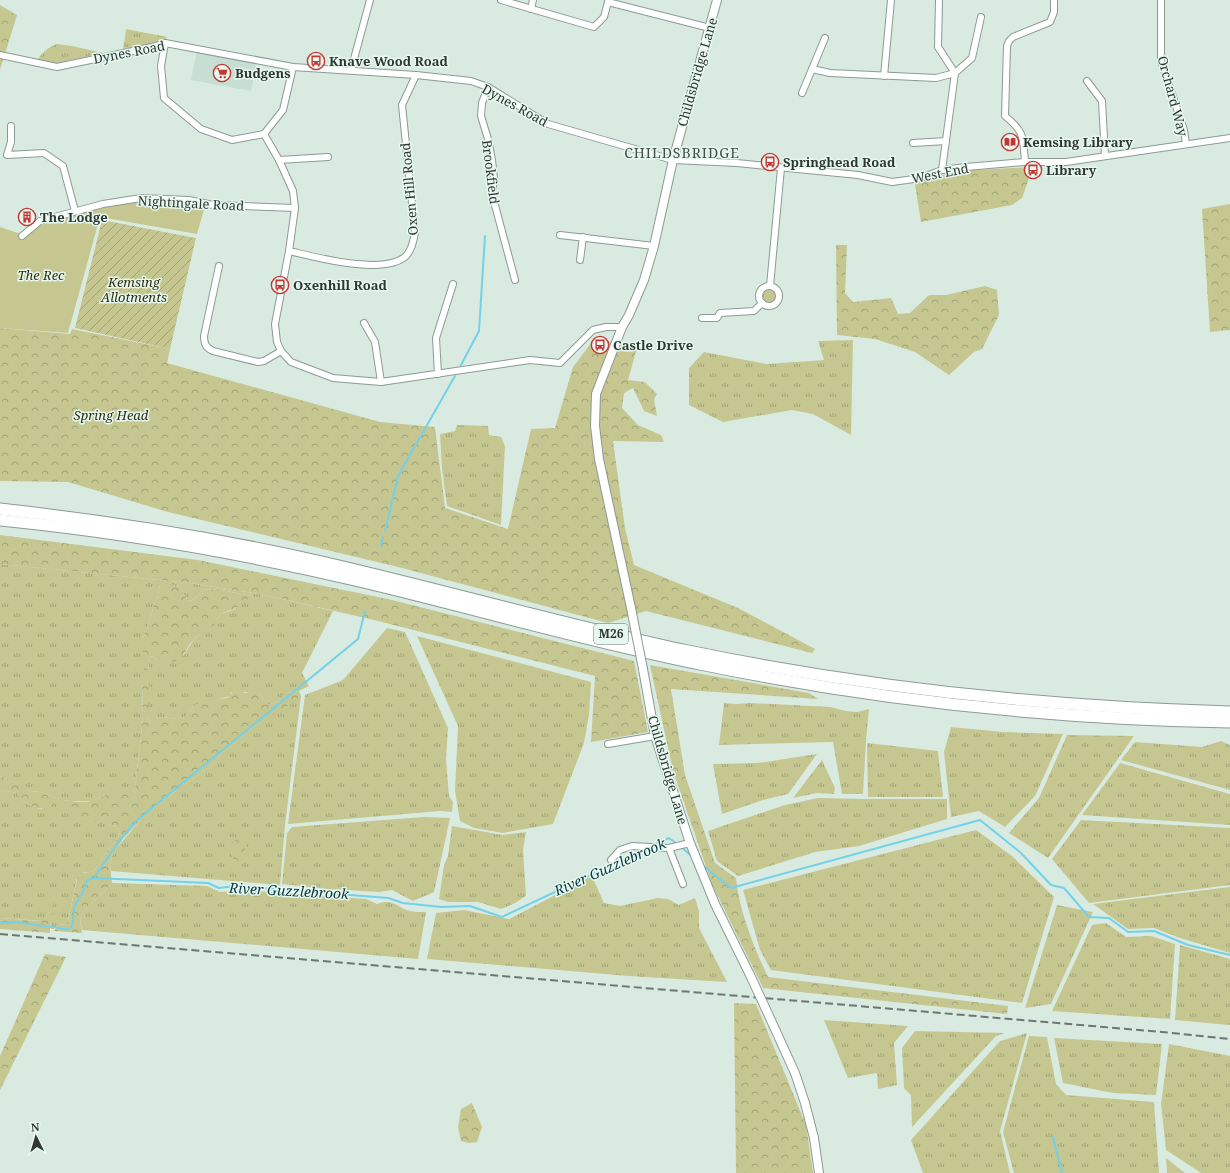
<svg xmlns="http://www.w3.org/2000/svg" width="1230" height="1173" font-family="'Noto Serif',serif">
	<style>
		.built { fill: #c6dfd2 }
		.grass { fill: url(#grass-tufts); fill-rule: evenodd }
		.forest { fill: url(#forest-crowns) }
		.park { fill: #c6c691 }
		.garden { fill: url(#garden-furrows) }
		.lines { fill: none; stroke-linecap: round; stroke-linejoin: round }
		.stream { stroke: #73d1e9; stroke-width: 2 }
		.street-casing { stroke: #8b9b92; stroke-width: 8 }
		.secondary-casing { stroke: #8b9b92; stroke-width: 10 }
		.highway-casing { stroke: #8b9b92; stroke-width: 13 }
		.street { stroke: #fff; stroke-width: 6 }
		.secondary { stroke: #fff; stroke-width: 8 }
		.highway { stroke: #fff; stroke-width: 11 }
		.rail { stroke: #6c7771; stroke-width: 2; stroke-dasharray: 8 4; stroke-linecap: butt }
		.secondary-bridge-casing { stroke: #8b9b92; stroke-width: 10; stroke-linecap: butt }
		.secondary-bridge { stroke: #fff; stroke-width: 8 }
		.labels { text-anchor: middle; stroke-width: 3; stroke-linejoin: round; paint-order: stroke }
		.shield { fill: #e6f8ef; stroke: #67716b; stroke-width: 1 }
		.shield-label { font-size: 12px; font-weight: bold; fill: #303733 }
		.street-label { font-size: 13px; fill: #303733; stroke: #e6f8ef }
		.poi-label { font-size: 13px; font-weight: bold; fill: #303733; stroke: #e6f8ef; text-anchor: start }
		.park-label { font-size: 13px; font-style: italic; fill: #2d2d0c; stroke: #e6f8ef }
		.neighbourhood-label { font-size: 14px; letter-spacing: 1px; fill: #414f48; stroke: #e6f8ef }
		.water-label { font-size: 14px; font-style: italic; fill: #073540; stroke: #e6f8ef }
	</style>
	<defs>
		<pattern id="grass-tufts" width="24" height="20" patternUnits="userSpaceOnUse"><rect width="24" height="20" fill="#c6c691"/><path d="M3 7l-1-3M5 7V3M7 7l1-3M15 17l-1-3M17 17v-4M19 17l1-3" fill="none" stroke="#a1a277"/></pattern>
		<pattern id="forest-crowns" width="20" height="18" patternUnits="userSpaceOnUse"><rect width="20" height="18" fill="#c6c691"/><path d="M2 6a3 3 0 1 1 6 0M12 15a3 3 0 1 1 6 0" fill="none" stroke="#a1a277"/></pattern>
		<pattern id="garden-furrows" width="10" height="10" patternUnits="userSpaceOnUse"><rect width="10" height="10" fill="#c6c691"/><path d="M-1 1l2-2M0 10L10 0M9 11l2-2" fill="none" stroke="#a1a277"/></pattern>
	</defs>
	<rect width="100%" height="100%" fill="#d9ebe1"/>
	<polygon class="built" points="197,50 257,62 251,91 191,80"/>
	<g class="grass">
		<polygon points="126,29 167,37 165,40 153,45 123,51"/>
		<path d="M57 44 72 46 103 53 57 63 37 60C43 52 48 47 57 44Z"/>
		<circle cx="770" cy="296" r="7"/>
		<polygon points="853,340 851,435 813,414 792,410 723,422 689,405 689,368 704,352 767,364 824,360 818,341"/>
		<polygon points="457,425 488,426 489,435 501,437 505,446 501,525 447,506 442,469 440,434 455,431"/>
		<path d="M0 564 189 583 265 595 333 611 302 673 309 686 299 691 286 693 277 702 268 705C264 702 263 697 260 694 257 692 237 692 231 692L230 696 220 699 217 702 195 705 185 717 177 719 162 717 153 718 150 723C144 709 150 693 147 678L142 680 143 717 134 798 132 799 127 794 105 795 92 801H70L63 800 73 807 82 819C91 821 117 822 120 832L118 838 104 855 95 870 90 872H84L77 878 68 921 67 924 58 925 54 929H51L49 911 46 919 42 921 0 918V790L17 793 25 803 36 808 42 809 54 800 58 801 59 799 41 792 30 791 20 784 0 776ZM160 585 180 587 186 598 190 601 196 598 203 589 221 590 252 596 241 601 235 609 221 614 210 629 202 633 194 639 184 655 157 660 152 656 150 658 148 670 143 663V638L151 617 154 604 157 599Z"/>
		<polygon points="387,628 405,632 448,728 446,759 449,796 453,802 452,812 440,811 288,824 305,695 343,680"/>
		<polygon points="417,636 591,682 589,715 584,743 553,824 503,833 474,828 460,821 455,791 458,726"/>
		<polygon points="301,696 285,825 280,885 111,871 110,865 112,856 116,849 142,818 166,798 213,765 220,755 251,728"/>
		<polygon points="724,703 736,704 750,703 830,707 846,711 857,712 869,709 866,741 863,794 842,794 833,742 719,745"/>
		<polygon points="951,727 1003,732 1063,734 1035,796 1005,827 979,811 951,817 944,752"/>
		<polygon points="1067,735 1134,736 1048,858 1009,833 1039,798"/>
		<polygon points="1221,741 1230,745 1230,790 1121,760 1135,742 1202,747"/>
		<polygon points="867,743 938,751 943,797 868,797"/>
		<polygon points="817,754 788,794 763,800 722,814 713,764 758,763"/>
		<polygon points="822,760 835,788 834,794 817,793 793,798"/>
		<polygon points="1120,763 1230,794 1230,825 1082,815"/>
		<polygon points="818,798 864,799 947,799 947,819 859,846 815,852 738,876 717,861 708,831 785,805"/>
		<polygon points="424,817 450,818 434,892 413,901 392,890 379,892 328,889 282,884 287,833 292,827"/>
		<polygon points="1081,820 1230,828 1230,885 1089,903 1052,859"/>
		<polygon points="452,826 503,835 526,832 523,850 526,896 515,903 501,909 478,902 448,902 439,899 444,865 448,856"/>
		<polygon points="976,830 1012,856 1054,897 1022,1003 771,970 760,950 743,890"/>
		<polygon points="592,876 604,903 620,906 658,898 668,899 679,905 695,898 699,911 699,928 727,982 628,976 427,959 436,913 464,910 509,919"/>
		<path d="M112 883 207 886 220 892 244 890 366 899 377 904C394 898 395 907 410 911 415 912 420 912 426 912L418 959 82 930 80 920 82 913Z"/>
		<polygon points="1230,887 1230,953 1180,938 1154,928 1128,929 1093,904"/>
		<polygon points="1057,905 1093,912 1051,1004 1025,1008"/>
		<polygon points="1106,923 1126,937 1151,936 1175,944 1170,1019 1052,1011 1092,925"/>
		<polygon points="1180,945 1230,959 1230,1025 1175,1020"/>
		<polygon points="824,1020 908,1026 894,1043 897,1085 878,1089 877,1073 848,1078"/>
		<polygon points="915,1031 1005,1033 996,1036 912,1127 911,1095 904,1088 902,1048"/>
		<polygon points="1027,1033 1000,1131 1010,1173 923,1173 911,1140 1000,1041"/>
		<polygon points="1029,1036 1047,1037 1056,1084 1066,1095 1154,1102 1159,1173 1014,1173 1003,1132"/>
		<polygon points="1054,1038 1162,1044 1156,1095 1113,1093 1063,1083"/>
		<polygon points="1169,1044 1230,1056 1230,1173 1201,1173 1166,1150 1161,1104"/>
		<polygon points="1166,1158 1185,1173 1167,1173"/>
	</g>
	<g class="forest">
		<polygon points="0,5 17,15 0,70"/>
		<polygon points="1033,167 1022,198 1012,205 921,222 915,184 956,171"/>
		<polygon points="1230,204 1230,330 1210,332 1202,209"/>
		<polygon points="836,245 847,245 845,293 853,302 891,298 898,314 910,313 929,295 946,295 985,286 997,290 999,315 982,349 974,352 949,375 915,352 875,339 837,335"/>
		<polygon points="0,328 70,334 72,329 170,349 167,363 380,422 435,427 445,508 508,529 531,429 555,428 573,367 595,338 637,348 628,380 645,382 657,394 654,399 657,416 644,411 633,388 624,393 622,408 638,425 661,435 664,442 613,441 625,528 634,565 738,608 815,649 812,653 646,611 608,623 402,568 168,512 68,482 0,481"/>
		<polygon points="0,535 198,560 392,600 634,661 648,732 591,742 595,676 374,620 265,595 189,583 0,564"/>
		<path d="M164 583 180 587 186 598 190 601 196 598 203 589 221 590 252 596V598L241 601C237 611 229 609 221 614 217 618 215 625 210 629 205 633 199 634 194 639 187 646 185 657 175 661 166 665 159 662 152 656L150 658 148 670 145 671 143 668V638L151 617 154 604 157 599 160 585Z"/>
		<path d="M650 665 809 693 818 699 671 689 685 775 715 863 736 878C739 910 754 948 768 977L1008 1006 1007 1014 763 988 712 884 673 771Z"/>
		<path d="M146 676C154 686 144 710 150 723L153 718 162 717 177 719 185 717 195 705 207 701 212 702H217L220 699 227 698 230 696 233 689 237 687H241L244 693H247L249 691 259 693 268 705 277 702C288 690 284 694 299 691L301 696 294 702 251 728 220 755 213 765 166 798 142 818 123 839 112 856 110 865 112 883 82 913 80 920 82 933 54 931 58 925 67 924 68 921 78 875 80 873 90 872 95 870 104 855 118 838 120 832C116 820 88 824 79 817 75 814 75 811 73 807L66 808 63 803V800C71 801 83 803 91 801 100 798 119 788 128 794 130 795 131 797 132 799L134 798 143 717 142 680 143 677Z"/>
		<polygon points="0,776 23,785 30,791 41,792 59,799 59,801 54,801 55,805 53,809 36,808 25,803 17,793 0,790"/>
		<path d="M239 838 245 841 247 847C243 852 241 858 237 861 229 858 231 849 231 843Z"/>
		<polygon points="50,901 53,901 53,904 52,921 50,923 50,933 0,929 0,918 38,921 46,919 49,911"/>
		<polygon points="45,954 66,957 0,1090 0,1056"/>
		<polygon points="734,1003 756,1004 806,1125 813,1173 736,1173"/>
		<polygon points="472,1103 482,1127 477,1142 469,1143 461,1141 458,1127 461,1109"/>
	</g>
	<path class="park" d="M144 201 189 203 205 206 197 234 100 217 68 333 0 328V227L27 236C31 232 36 228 42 225 74 211 109 205 144 201Z"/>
	<polygon class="garden" points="102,220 196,238 170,349 75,328"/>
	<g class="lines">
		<g class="stream">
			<polyline points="461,365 479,331 485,236"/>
			<polyline points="385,531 398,476 455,376"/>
			<polyline points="381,546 383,537"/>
			<polyline points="654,845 669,838 677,844"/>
			<polyline points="681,847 693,857"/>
			<polyline points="702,865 731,888 980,820 1021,853 1051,885 1064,888 1089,917 1109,918 1128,932 1154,931 1188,945 1230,955"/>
			<polyline points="94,878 117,844 135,822 358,639 365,611"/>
			<polyline points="0,923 15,922 51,927"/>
			<path d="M55 927C80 935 70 920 75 906 77 900 82 895 84 889 86 886 86 883 87 880L94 878 208 883 219 888 236 886 388 898 403 903 441 907 470 906 502 917 646 849"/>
			<polyline points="1053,1137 1062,1173"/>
		</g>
		<defs>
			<g id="street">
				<polyline points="501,0 594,27 604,17 608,2 710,28"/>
				<polyline points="939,0 938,47 955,73 972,58 981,17"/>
				<polyline points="1161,0 1161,61 1184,130 1186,144"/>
				<polyline points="531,9 533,0"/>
				<polyline points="165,43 161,66 164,98 201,129 232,140 264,134 283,110 293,67"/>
				<polyline points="0,55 57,67 152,47 165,43 293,67 416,75 471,81 488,87 548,124 673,160 737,163 858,175 892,182 921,178 942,170 966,167 1025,162 1066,162 1230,138"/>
				<polyline points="812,69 830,73 936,78 955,73 942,170"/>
				<polyline points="351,70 370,0"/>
				<polyline points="884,76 891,0"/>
				<polyline points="1087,81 1102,101 1105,156"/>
				<polyline points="488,87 482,103 481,116 488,139 492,160 494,179 492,194 515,280"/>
				<polyline points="802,93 825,38"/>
				<polyline points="11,126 11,142 7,155 44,153 63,166 75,211"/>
				<polyline points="264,134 279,160 293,191 295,208 289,251 275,324 277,342 281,351 291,362 333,378 381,382 530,360 560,363 593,330 606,327 622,327"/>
				<polyline points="913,143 946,141"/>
				<polyline points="279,160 328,157"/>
				<path d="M1025 162C1023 138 1025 132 1005 116L1007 46 1009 41 1013 37 1050 22 1054 12V0"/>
				<polyline points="560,235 654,246"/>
				<polyline points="22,236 40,221 103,204 141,198 189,200 213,205 295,208"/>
				<path d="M289 251C316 257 384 276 406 256 412 249 413 242 415 233L402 105 416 75"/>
				<polyline points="580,260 583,237"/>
				<path d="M219 266 204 336C204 344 206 348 213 351L258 362 264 361 281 351"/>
				<circle cx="769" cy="296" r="10"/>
				<polyline points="770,286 781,168"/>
				<polyline points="702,318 717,318 720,313 754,311 762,303"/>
				<polyline points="364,323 375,342 381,382"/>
				<polyline points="438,374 436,338 453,284"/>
				<polyline points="608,744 655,736"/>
				<polyline points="669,848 683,884"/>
				<polyline points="611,860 620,850 632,846 669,848 690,843"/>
			</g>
			<g id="secondary">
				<polyline points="631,608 599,459 595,426 596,394 622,327 629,315 644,280 654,246 673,160 717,0"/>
				<polyline points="643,669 655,736 690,843 715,904 750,975"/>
				<polyline points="764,1005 795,1073 805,1103 814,1138 819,1173"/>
			</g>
			<g id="highway">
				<path d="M0 509C108 521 216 538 322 562 444 590 565 625 688 651 867 688 1048 707 1230 712"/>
				<path d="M0 520C121 532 241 553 359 581 473 608 585 641 700 664 874 700 1052 719 1230 722"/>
			</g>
		</defs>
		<use href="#street" class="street-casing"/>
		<use href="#secondary" class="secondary-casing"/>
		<use href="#highway" class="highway-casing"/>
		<use href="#street" class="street"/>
		<use href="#secondary" class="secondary"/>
		<use href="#highway" class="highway"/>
		<polyline class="rail" points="0,934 847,1005 1162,1032 1230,1039"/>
		<defs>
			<g id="secondary-bridge">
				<polyline points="631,608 643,669"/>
				<polyline points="750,975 764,1005"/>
			</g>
		</defs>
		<use href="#secondary-bridge" class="secondary-bridge-casing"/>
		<use href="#secondary-bridge" class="secondary-bridge"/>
	</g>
	<defs>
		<symbol id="bus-ring" viewBox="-11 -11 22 22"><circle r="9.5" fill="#e6f8ef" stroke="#c43632" stroke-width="1.5"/><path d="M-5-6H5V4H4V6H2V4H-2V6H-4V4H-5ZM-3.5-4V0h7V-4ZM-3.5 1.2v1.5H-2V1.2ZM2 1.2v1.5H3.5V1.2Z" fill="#c43632"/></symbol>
		<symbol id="supermarket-ring" viewBox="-11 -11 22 22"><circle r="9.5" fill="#e6f8ef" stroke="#c43632" stroke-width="1.5"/><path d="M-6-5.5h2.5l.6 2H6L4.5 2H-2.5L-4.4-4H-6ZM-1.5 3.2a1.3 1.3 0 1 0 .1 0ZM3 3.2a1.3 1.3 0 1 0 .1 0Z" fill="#c43632"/></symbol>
		<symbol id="library-ring" viewBox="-11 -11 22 22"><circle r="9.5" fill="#e6f8ef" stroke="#c43632" stroke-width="1.5"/><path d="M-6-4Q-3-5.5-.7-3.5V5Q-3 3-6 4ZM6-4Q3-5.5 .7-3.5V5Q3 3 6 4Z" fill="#c43632"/></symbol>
		<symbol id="building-ring" viewBox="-11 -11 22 22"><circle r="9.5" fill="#e6f8ef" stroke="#c43632" stroke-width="1.5"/><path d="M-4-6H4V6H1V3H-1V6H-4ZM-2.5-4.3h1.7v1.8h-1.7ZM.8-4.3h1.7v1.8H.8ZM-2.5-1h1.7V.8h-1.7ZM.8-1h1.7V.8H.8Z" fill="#c43632"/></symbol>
	</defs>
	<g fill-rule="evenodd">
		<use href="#bus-ring" x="306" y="51" width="20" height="20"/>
		<use href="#supermarket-ring" x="212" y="63" width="20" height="20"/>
		<use href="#library-ring" x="1000" y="132" width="20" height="20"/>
		<use href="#bus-ring" x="760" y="152" width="20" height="20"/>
		<use href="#bus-ring" x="1023" y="160" width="20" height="20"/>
		<use href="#building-ring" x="17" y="207" width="20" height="20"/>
		<use href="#bus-ring" x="270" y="275" width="20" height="20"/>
		<use href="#bus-ring" x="590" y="335" width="20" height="20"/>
	</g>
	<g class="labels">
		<rect class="shield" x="594" y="624" width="34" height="20" rx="3"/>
		<g class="shield-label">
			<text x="611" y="638">M26</text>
		</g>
		<g class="street-label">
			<text transform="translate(129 52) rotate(-11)" y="5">Dynes Road</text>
			<text transform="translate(697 72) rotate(-74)" y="5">Childsbridge Lane</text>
			<text transform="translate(1173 96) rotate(75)" y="5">Orchard Way</text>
			<text transform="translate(515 105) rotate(29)" y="5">Dynes Road</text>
			<text transform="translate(491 172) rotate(83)" y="5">Brookfield</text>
			<text transform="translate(940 173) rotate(-11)" y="5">West End</text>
			<text transform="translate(409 189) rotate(-95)" y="5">Oxen Hill Road</text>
			<text transform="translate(191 203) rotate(3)" y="5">Nightingale Road</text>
			<text transform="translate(668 770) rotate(74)" y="5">Childsbridge Lane</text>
		</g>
		<g class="poi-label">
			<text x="329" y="66">Knave Wood Road</text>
			<text x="235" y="78">Budgens</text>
			<text x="1023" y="147">Kemsing Library</text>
			<text x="783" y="167">Springhead Road</text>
			<text x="1046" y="175">Library</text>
			<text x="40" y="222">The Lodge</text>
			<text x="293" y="290">Oxenhill Road</text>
			<text x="613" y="350">Castle Drive</text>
		</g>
		<g class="park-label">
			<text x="41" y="280">The Rec</text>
			<text x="134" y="287">Kemsing<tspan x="134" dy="15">Allotments</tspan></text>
			<text x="111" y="420">Spring Head</text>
		</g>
		<g class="neighbourhood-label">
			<text x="682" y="158">CHILDSBRIDGE</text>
		</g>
		<g class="water-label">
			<text transform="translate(610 867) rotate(-24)" y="5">River Guzzlebrook</text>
			<text transform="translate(289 891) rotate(3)" y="5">River Guzzlebrook</text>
		</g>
	</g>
	<g transform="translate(36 1137) rotate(355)" stroke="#e6f8ef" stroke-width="3" paint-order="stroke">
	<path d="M0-3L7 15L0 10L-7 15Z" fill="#303733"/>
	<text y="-6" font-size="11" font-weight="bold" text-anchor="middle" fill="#303733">N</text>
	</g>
</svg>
